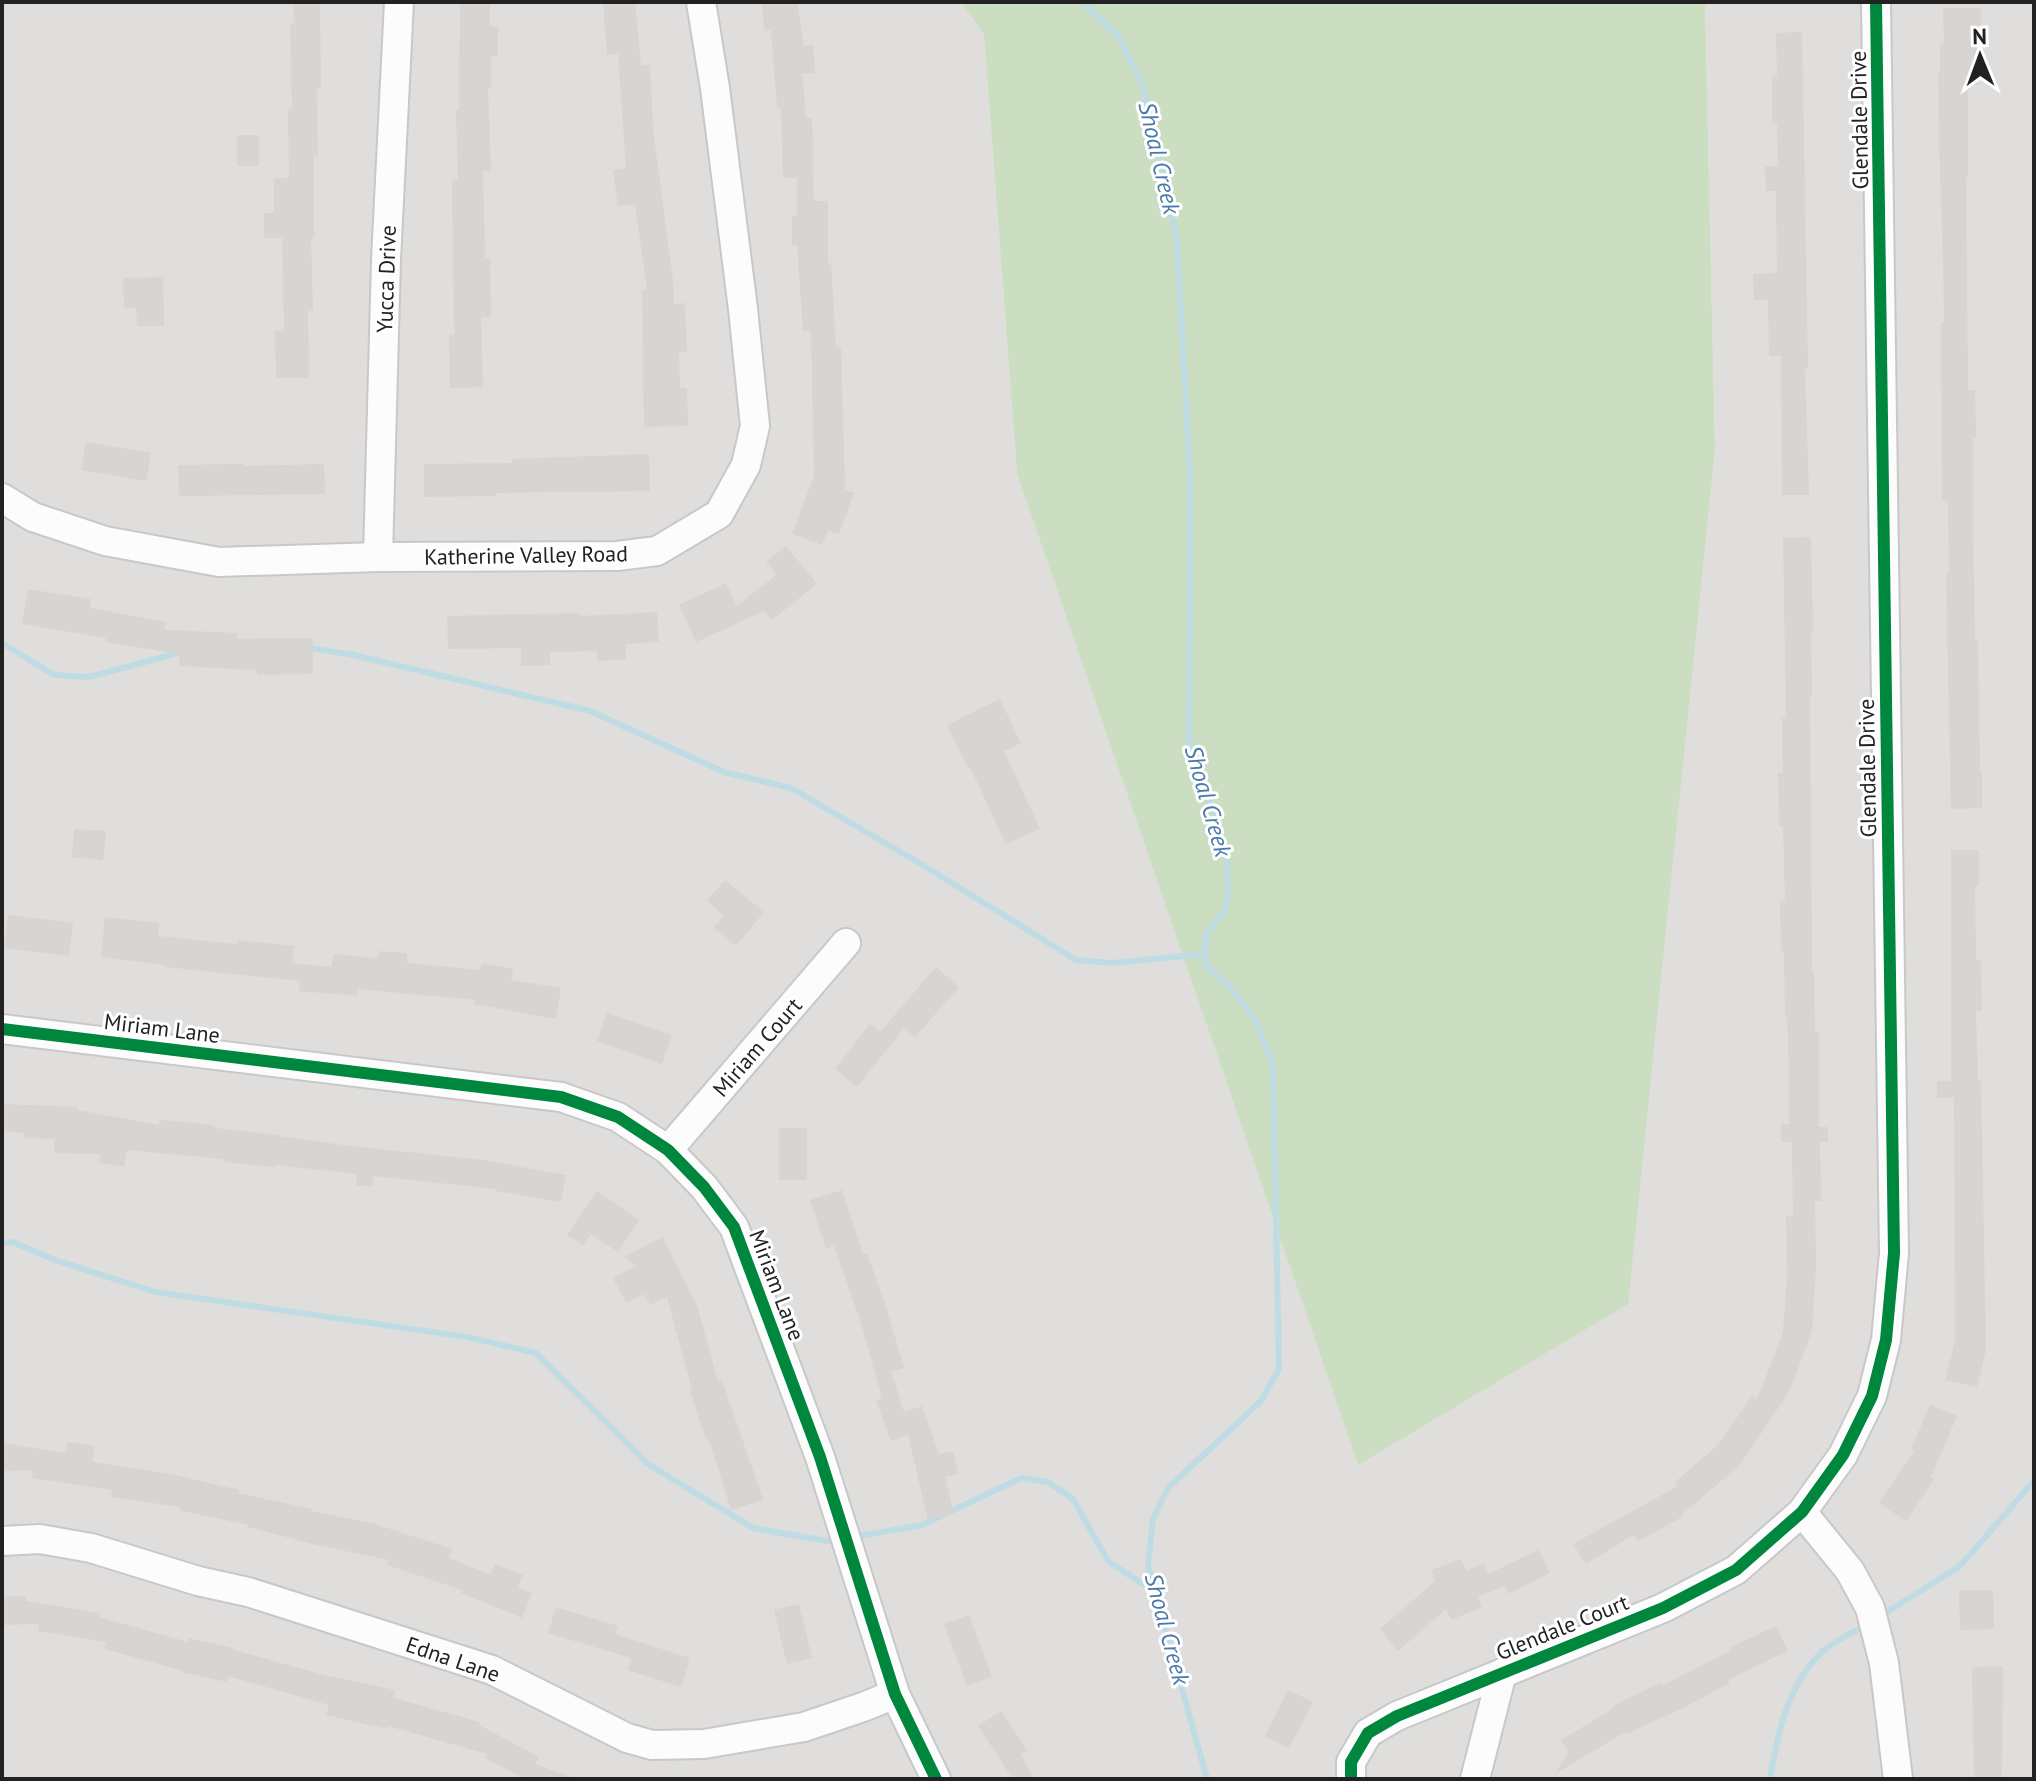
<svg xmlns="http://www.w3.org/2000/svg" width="2036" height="1781" font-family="'PT Sans',sans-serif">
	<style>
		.residential { fill: #dfdedc }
		.forest { fill: #cbdec1 }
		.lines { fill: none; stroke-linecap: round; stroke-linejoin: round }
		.stream { stroke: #bfdbe3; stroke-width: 6 }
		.building { fill: #d7d4d2 }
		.minor-casing { stroke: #c9c8c7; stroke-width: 32 }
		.minor { stroke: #fdfcfc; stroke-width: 28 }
		.cycleway-casing { stroke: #fff; stroke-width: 17 }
		.cycleway { stroke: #00873e; stroke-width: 12 }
		.labels { text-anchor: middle; stroke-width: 6; stroke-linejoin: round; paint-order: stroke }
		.street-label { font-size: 22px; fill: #222; stroke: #fff }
		.water-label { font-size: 24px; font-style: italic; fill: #4a7aab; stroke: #fff }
	</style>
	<rect width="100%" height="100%" fill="#f0eeeb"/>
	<polygon class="residential" points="2,2 961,2 984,35 1017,474 1358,1465 1715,448 1705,2 2034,2 2034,1779 2,1779"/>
	<polygon class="forest" points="961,2 1705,2 1715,448 1628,1304 1358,1465 1017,474 984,35"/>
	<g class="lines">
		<g class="stream">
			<polyline points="1082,2 1118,35 1143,86 1177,240 1190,474 1189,742 1227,852 1228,888 1226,909 1205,936 1206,967 1227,984 1254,1018 1273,1064 1279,1369 1261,1401 1168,1488 1153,1519 1148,1566 1207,1779"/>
			<polyline points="2,643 54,675 89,677 182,652"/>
			<polyline points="308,648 349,654 590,711 724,772 791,788 921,864 1076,960 1112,963 1206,954"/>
			<polyline points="2,1243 13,1242 55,1260 155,1292 467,1337 536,1353 648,1464 753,1528 827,1541 839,1539"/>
			<polyline points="854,1537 922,1525 1021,1478 1048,1482 1073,1499 1108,1561 1156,1593"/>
			<polyline points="1879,1617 1960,1566 2034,1481"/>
			<path d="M1770 1779C1777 1735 1788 1683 1823 1651 1835 1641 1852 1633 1866 1625"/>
		</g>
	</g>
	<g class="building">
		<polygon points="293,2 320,2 321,89 317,89 318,156 314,156 314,238 311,238 313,311 308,311 309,378 276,378 275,331 284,331 282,238 264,238 264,213 274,213 274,178 289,178 288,108 292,108 290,23 294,23"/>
		<polygon points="460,2 490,2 490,26 498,26 498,56 491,56 491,87 488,88 491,171 483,171 485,258 490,258 491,317 481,317 483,387 450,388 449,335 454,335 452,179 458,179 456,110 459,110"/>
		<polygon points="603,2 635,2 641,66 650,65 653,129 673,281 674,304 685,303 687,352 679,352 680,388 687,388 688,426 644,427 642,291 647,290 635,204 618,206 613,170 626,168 618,54 607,55"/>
		<polygon points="761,2 797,2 804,46 813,45 815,73 802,74 806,118 812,118 814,201 828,201 828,263 831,263 836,347 841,347 845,490 854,493 839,534 828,530 822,545 792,534 814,476 811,331 803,331 797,245 792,245 792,216 797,216 797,178 783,178 781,107 777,107 771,30 765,31"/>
		<polygon points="1943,8 1981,8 1982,58 1979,58 1979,85 1968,85 1968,177 1966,177 1968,390 1975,390 1976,438 1973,438 1973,525 1975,641 1978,641 1980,771 1982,771 1982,808 1951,809 1946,574 1949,574 1948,501 1942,501 1941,322 1944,322 1943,260 1939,136 1938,71 1940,71 1940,44 1944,44"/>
		<polygon points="1802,32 1808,369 1805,369 1809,495 1782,495 1781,356 1769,356 1768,300 1754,300 1753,274 1777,273 1776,191 1766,191 1765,166 1778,166 1777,123 1772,124 1772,76 1777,76 1776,33"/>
		<rect x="237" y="135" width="22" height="31"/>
		<polygon points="163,277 164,326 137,326 136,308 124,308 123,278"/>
		<polygon points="86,442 151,453 146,481 81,470"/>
		<polygon points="649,454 650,491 496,493 496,496 424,497 424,464 512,463 512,459"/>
		<polygon points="243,464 243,466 324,464 325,494 179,496 178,465"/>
		<polygon points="1811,537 1813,632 1811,632 1812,697 1810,697 1812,971 1814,971 1815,1031 1819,1031 1819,1127 1828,1127 1828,1142 1820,1142 1821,1201 1815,1201 1816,1266 1812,1331 1789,1392 1739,1466 1681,1515 1682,1517 1638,1541 1634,1535 1586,1564 1573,1544 1678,1486 1675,1482 1718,1445 1752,1396 1757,1400 1783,1332 1787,1278 1786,1216 1793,1216 1792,1142 1781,1142 1781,1124 1789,1124 1789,1067 1787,1015 1785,1015 1784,951 1781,951 1780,901 1785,901 1783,826 1779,826 1778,773 1783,773 1782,718 1786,718 1783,538"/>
		<polygon points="786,546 817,584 772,620 764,611 696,642 679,605 726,583 737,606 776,575 766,562"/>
		<polygon points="28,589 91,599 90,608 166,622 165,630 238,633 238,639 313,638 313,674 257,675 257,670 179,666 180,654 105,642 106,638 22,624"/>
		<polygon points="657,612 659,642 625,644 626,659 598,661 597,651 550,652 550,665 521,666 521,648 448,649 447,616 580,613 580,616"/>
		<polygon points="1000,699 1021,743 1004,751 1040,829 1006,844 970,767 968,768 947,725"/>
		<polygon points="74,829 106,831 103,860 72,857"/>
		<polygon points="1951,850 1979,850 1979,886 1975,886 1976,960 1981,959 1982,1011 1976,1011 1978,1081 1981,1081 1986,1350 1977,1387 1945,1380 1955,1341 1954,1097 1937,1098 1937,1081 1951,1081"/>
		<polygon points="725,880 764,912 736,946 714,928 724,916 707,901"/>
		<polygon points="8,915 73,923 69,956 4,948"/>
		<polygon points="105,917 159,923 158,936 237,944 237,940 294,946 292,963 332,967 333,954 378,958 379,951 407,953 407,963 480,970 482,963 513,969 511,980 561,988 556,1019 474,1004 475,1000 358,989 357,996 299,991 300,981 166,967 166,965 101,957"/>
		<polygon points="936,967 959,987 915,1037 904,1028 857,1087 835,1069 870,1024 880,1032"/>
		<polygon points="607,1013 672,1035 662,1064 597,1041"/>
		<polygon points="2,1104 78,1107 78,1110 159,1125 159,1120 215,1125 215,1128 279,1135 279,1136 350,1146 484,1160 566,1175 561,1202 496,1191 496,1189 373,1176 372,1187 356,1185 357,1174 276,1165 275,1167 223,1162 223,1159 127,1150 124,1167 99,1163 100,1154 54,1153 54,1139 24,1138 24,1133 2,1131"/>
		<rect x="779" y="1128" width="28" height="52"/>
		<polygon points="842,1190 863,1254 867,1253 887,1310 904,1368 891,1372 904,1412 922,1406 939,1454 953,1451 958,1474 945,1477 954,1514 928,1520 908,1435 891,1441 876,1400 882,1398 859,1317 834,1246 826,1249 810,1200"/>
		<polygon points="597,1191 639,1220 618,1252 591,1234 583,1245 567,1235"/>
		<polygon points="663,1237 697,1305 718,1382 722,1380 763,1500 731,1510 709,1439 706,1440 690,1391 692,1390 667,1297 650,1305 644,1294 626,1303 613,1278 637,1266 624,1257"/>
		<polygon points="1930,1405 1957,1416 1931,1477 1934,1479 1906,1521 1879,1503 1915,1450 1911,1449"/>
		<polygon points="67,1442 95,1446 92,1462 171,1474 239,1490 238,1493 312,1509 311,1511 375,1524 452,1549 449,1558 491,1575 495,1564 523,1575 518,1587 532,1593 522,1618 461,1593 462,1590 387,1565 389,1560 317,1545 247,1527 248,1525 179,1510 180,1507 111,1497 112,1490 32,1478 33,1470 2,1471 2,1443 65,1453"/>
		<polygon points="1539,1550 1550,1573 1508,1594 1505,1586 1478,1597 1482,1607 1451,1620 1446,1609 1398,1651 1380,1629 1435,1581 1431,1570 1461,1559 1466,1571 1484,1563 1488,1574"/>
		<polygon points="1959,1590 1993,1590 1994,1629 1960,1630"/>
		<polygon points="25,1596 26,1601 100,1613 99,1617 188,1642 188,1638 234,1648 234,1650 324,1675 395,1690 394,1698 480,1722 479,1725 539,1757 535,1764 571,1777 570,1779 525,1779 485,1758 487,1754 388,1726 387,1729 326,1715 329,1705 228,1676 227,1682 181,1672 181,1670 104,1649 106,1642 38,1631 39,1624 2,1625 2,1597"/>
		<polygon points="799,1604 812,1658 787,1664 774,1610"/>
		<polygon points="556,1607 618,1626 615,1634 690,1658 681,1687 628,1670 631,1658 548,1633"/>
		<polygon points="969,1615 992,1677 967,1686 944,1624"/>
		<polygon points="1776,1626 1788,1651 1728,1680 1730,1683 1685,1707 1626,1734 1625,1732 1555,1774 1568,1752 1561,1740 1614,1708 1613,1706 1660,1683 1662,1686 1730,1651 1729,1648"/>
		<polygon points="2003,1666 2002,1779 1974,1779 1972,1667"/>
		<polygon points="1288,1690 1313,1702 1289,1748 1265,1736"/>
		<polygon points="1001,1711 1027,1750 1021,1754 1034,1779 1013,1779 978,1726"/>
	</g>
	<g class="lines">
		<defs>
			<g id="minor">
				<polyline points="2,498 33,517 105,541 219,562 378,557 617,556 657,551 719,514 746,465 755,426 743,309 715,88 701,2"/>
				<polyline points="378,557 386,260 399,2"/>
				<polyline points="2,1029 561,1097 618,1117 668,1150 704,1187 734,1227 820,1457 895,1694 936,1779"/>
				<polyline points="668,1150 846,943"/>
				<polyline points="1802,1512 1850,1571 1870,1608 1884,1663 1898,1779"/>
				<polyline points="2,1541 40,1539 91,1548 198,1581 248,1592 492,1670 627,1738 652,1745 704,1744 804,1727 863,1707 895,1694"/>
				<polyline points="1351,1779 1351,1762 1368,1733 1397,1716 1663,1608 1736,1570 1802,1512 1843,1455 1872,1396 1886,1340 1894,1253 1876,2"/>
				<polyline points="1475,1779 1502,1673"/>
			</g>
		</defs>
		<use href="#minor" class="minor-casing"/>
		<use href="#minor" class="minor"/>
		<defs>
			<g id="cycleway">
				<polyline points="2,1029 561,1097 618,1117 668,1150 704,1187 734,1227 820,1457 895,1694 936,1779"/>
				<polyline points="1351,1779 1351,1762 1368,1733 1397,1716 1663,1608 1736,1570 1802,1512 1843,1455 1872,1396 1886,1340 1894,1253 1876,2"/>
			</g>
		</defs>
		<use href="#cycleway" class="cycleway-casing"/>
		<use href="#cycleway" class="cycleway"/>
	</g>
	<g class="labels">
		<g class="street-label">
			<text transform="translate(1859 120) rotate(-91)" y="8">Glendale Drive</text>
			<text transform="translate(386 279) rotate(-88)" y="8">Yucca Drive</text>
			<text transform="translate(526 555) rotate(-1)" y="8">Katherine Valley Road</text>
			<text transform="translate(1867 768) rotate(-91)" y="8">Glendale Drive</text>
			<text transform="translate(162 1028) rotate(7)" y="8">Miriam Lane</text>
			<text transform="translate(757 1047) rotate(-49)" y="8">Miriam Court</text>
			<text transform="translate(777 1285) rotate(69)" y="8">Miriam Lane</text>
			<text transform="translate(1562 1627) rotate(-22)" y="8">Glendale Court</text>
			<text transform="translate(453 1659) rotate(19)" y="8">Edna Lane</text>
		</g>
		<g class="water-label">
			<text transform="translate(1159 158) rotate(77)" y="8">Shoal Creek</text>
			<text transform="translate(1208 801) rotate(74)" y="8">Shoal Creek</text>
			<text transform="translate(1167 1629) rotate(75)" y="8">Shoal Creek</text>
		</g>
	</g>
	<rect width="2036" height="1781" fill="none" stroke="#222222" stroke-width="8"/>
	<g transform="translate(1980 56) rotate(359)" stroke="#ffffff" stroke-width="6" paint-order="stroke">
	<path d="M0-6L14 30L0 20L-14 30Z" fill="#222222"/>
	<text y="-12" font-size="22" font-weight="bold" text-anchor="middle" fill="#222222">N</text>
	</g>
</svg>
